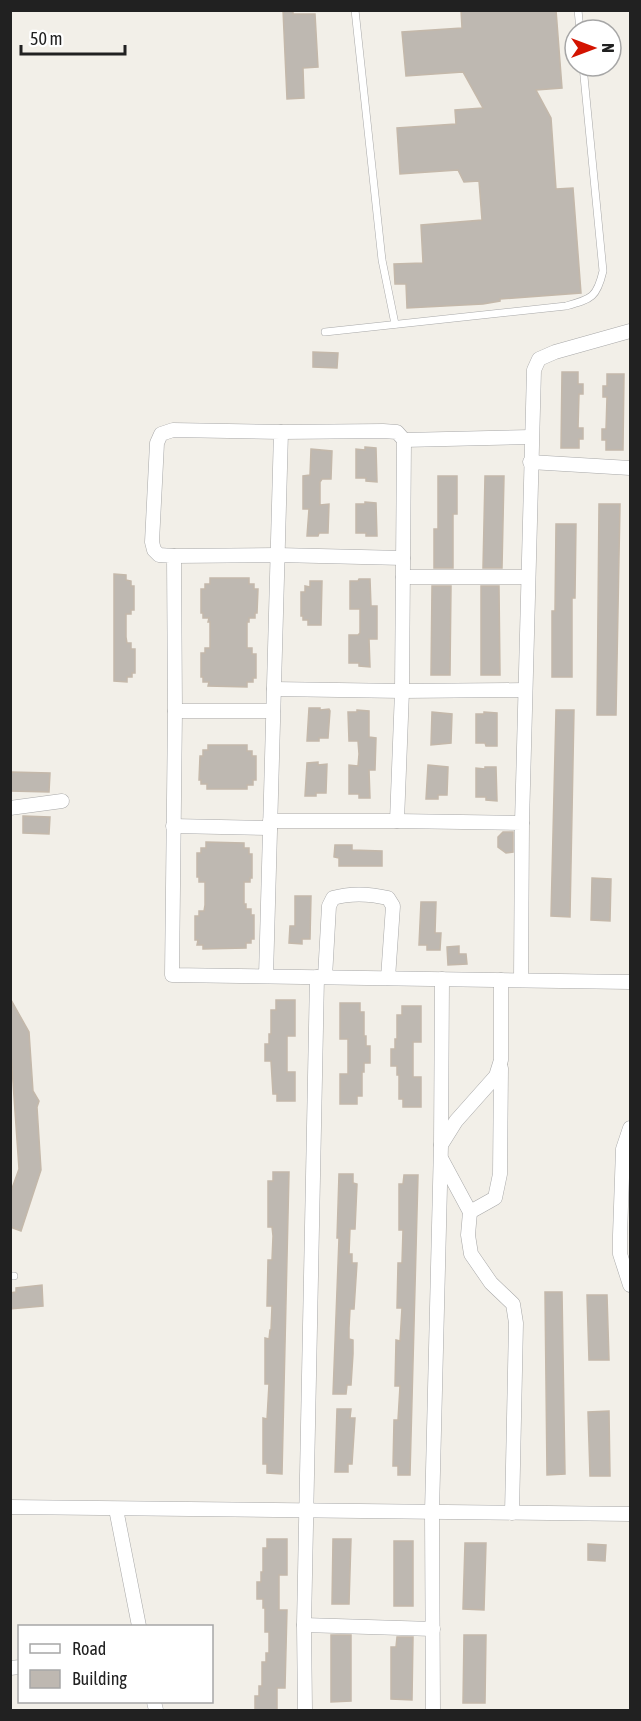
<svg xmlns="http://www.w3.org/2000/svg" width="641" height="1721" font-family="'Asap Condensed',sans-serif">
	<style>
		.building { fill: #beb8b1; stroke: #c4b8aa; stroke-width: 1.5 }
		.lines { fill: none; stroke-linecap: round; stroke-linejoin: round }
		.lane-casing { stroke: #a8a8a8; stroke-width: 8 }
		.street-casing { stroke: #a8a8a8; stroke-width: 15 }
		.lane { stroke: #fff; stroke-width: 7 }
		.street { stroke: #fff; stroke-width: 14 }
	</style>
	<rect width="100%" height="100%" fill="#f2efe8"/>
	<g class="building">
		<polygon points="283,10 293,10 293,14 315,14 318,67 303,68 304,98 287,99"/>
		<polygon points="461,10 556,10 562,88 536,90 551,118 556,189 573,188 581,293 500,299 500,301 483,304 407,308 406,284 395,284 394,264 423,263 421,225 482,220 479,181 464,182 458,170 400,174 397,128 456,124 455,110 483,108 463,72 406,76 402,32 462,28"/>
		<polygon points="313,352 338,353 337,368 313,367"/>
		<polygon points="562,372 578,372 578,384 583,384 583,394 579,394 578,428 583,428 583,439 579,439 579,448 561,448"/>
		<polygon points="607,374 624,374 623,450 606,450 606,440 602,440 602,429 606,429 607,397 603,397 603,386 607,386"/>
		<polygon points="365,447 376,448 377,482 366,481 366,478 356,478 356,449 365,450"/>
		<polygon points="311,449 332,451 331,479 322,479 320,482 320,505 329,504 328,533 319,533 318,536 307,536 309,509 303,509 303,476 310,475"/>
		<polygon points="438,476 457,476 457,514 453,514 453,568 434,568 434,529 438,529"/>
		<polygon points="485,476 504,476 502,568 483,568"/>
		<polygon points="365,502 376,503 377,536 366,536 366,533 356,533 356,504 365,504"/>
		<polygon points="599,504 620,504 616,715 597,715"/>
		<polygon points="556,524 576,524 575,598 572,598 572,677 552,677 552,611 555,611"/>
		<polygon points="114,574 126,575 126,580 131,581 131,586 134,586 134,610 131,610 131,614 126,614 126,637 127,643 131,643 131,649 135,649 135,673 132,673 132,677 127,677 127,682 114,681"/>
		<polygon points="210,578 249,578 249,584 254,584 254,589 258,589 257,613 255,613 255,618 249,618 249,622 247,622 247,648 252,648 252,654 256,654 256,678 253,678 253,682 247,682 247,687 208,686 209,682 203,682 203,677 201,677 201,653 205,653 205,648 210,648 210,622 208,622 209,618 203,618 203,613 201,613 201,589 205,589 205,584 210,584"/>
		<polygon points="359,579 370,579 371,606 377,606 377,639 369,639 370,667 359,666 359,663 349,663 349,635 358,635 360,633 360,609 350,609 350,581 358,581"/>
		<polygon points="310,581 322,581 321,625 308,625 308,620 303,620 303,616 301,616 301,592 305,592 305,586 310,587"/>
		<polygon points="432,586 451,586 450,675 431,675"/>
		<polygon points="481,586 499,586 500,675 481,675"/>
		<polygon points="309,708 320,708 320,710 329,709 330,711 328,738 319,738 319,741 307,741"/>
		<polygon points="357,710 369,711 369,737 376,738 375,770 369,770 370,798 359,798 359,794 349,794 349,765 358,766 359,754 358,741 349,741 348,712 357,712"/>
		<polygon points="556,710 574,710 570,917 551,916"/>
		<polygon points="432,712 452,714 451,743 431,745"/>
		<polygon points="484,712 497,713 497,746 486,746 485,743 476,743 476,714 484,714"/>
		<polygon points="208,745 247,745 247,751 252,751 252,756 256,756 256,780 253,780 253,785 247,785 247,789 207,789 207,784 201,784 201,780 199,780 200,756 203,756 203,750 208,750"/>
		<polygon points="318,762 318,765 327,764 326,793 316,793 316,796 305,796 307,763"/>
		<polygon points="428,765 448,767 447,795 438,795 438,799 426,799"/>
		<polygon points="485,767 496,767 497,801 486,800 486,797 476,797 476,768 485,769"/>
		<polygon points="11,772 50,773 49,792 10,791"/>
		<polygon points="23,816 50,817 49,834 23,833"/>
		<polygon points="503,832 513,832 513,852 506,853 498,847 498,837"/>
		<polygon points="206,842 244,843 244,848 249,848 249,854 252,854 252,878 250,878 250,882 244,882 244,904 246,904 246,909 251,909 251,915 254,915 254,939 251,939 251,943 246,943 246,948 203,949 203,945 197,945 198,940 195,940 195,916 199,916 199,911 204,911 205,905 205,882 199,882 199,877 197,877 197,853 201,853 201,848 206,848"/>
		<polygon points="335,845 352,845 352,850 382,851 382,866 339,866 339,858 334,857"/>
		<polygon points="592,878 611,879 610,921 591,920"/>
		<polygon points="295,896 311,896 310,939 302,939 302,944 289,943 290,926 295,926"/>
		<polygon points="421,902 436,902 435,933 441,933 440,950 427,950 427,945 419,945"/>
		<polygon points="459,946 459,954 466,954 467,964 448,965 447,947"/>
		<polygon points="10,998 29,1032 33,1091 39,1101 37,1107 41,1170 21,1231 10,1227 10,1194 19,1169 10,1039"/>
		<polygon points="276,1000 295,1000 295,1036 287,1036 287,1072 295,1072 295,1101 277,1101 277,1094 273,1094 271,1061 265,1061 265,1044 269,1044 269,1034 271,1034 271,1010 276,1010"/>
		<polygon points="340,1003 360,1003 360,1012 364,1012 364,1036 366,1036 366,1046 370,1046 370,1063 364,1063 364,1072 362,1072 362,1096 357,1096 357,1104 340,1104 340,1074 348,1074 348,1039 340,1039"/>
		<polygon points="402,1006 421,1006 421,1042 413,1042 413,1077 421,1077 421,1107 403,1107 403,1099 399,1099 399,1075 397,1075 397,1066 391,1066 391,1049 395,1049 395,1039 397,1039 397,1015 402,1015"/>
		<polygon points="273,1172 289,1172 282,1474 267,1473 267,1464 263,1464 263,1418 267,1419 269,1384 265,1384 265,1338 269,1339 270,1330 271,1330 272,1306 267,1306 268,1260 272,1260 273,1236 272,1227 268,1227 268,1181 273,1181"/>
		<polygon points="339,1174 353,1174 353,1183 357,1184 355,1229 350,1229 349,1254 352,1254 352,1263 357,1263 354,1309 350,1309 349,1328 349,1339 353,1340 353,1354 351,1385 347,1385 346,1394 333,1394 339,1238 337,1238"/>
		<polygon points="404,1175 418,1175 410,1475 398,1475 398,1466 393,1466 394,1420 398,1420 400,1386 395,1386 396,1340 400,1341 402,1308 397,1308 398,1263 402,1263 403,1230 399,1230 399,1184 403,1184"/>
		<polygon points="42,1285 43,1306 10,1309 10,1293 16,1292 16,1288"/>
		<polygon points="545,1292 562,1292 565,1474 547,1475"/>
		<polygon points="587,1295 607,1295 609,1360 589,1360"/>
		<polygon points="337,1409 351,1409 350,1418 355,1418 352,1464 348,1464 348,1472 335,1472"/>
		<polygon points="609,1411 610,1476 590,1476 588,1412"/>
		<polygon points="267,1539 287,1539 287,1575 279,1575 279,1610 287,1610 285,1688 277,1688 277,1710 255,1710 255,1696 259,1696 259,1686 262,1686 262,1662 266,1662 266,1653 269,1653 269,1632 265,1632 265,1608 263,1608 263,1599 257,1599 257,1582 261,1582 261,1572 263,1572 263,1548 267,1548"/>
		<polygon points="333,1539 351,1539 349,1604 332,1604"/>
		<rect x="394" y="1541" width="19" height="65"/>
		<polygon points="465,1543 486,1543 484,1610 463,1609"/>
		<polygon points="588,1544 606,1545 605,1561 588,1560"/>
		<polygon points="331,1635 351,1635 351,1701 331,1702"/>
		<polygon points="464,1635 486,1635 485,1703 463,1703"/>
		<polygon points="397,1637 413,1637 412,1700 391,1699 391,1647 396,1647"/>
	</g>
	<g class="lines">
		<defs>
			<g id="lane">
				<polyline points="355,10 382,260 395,324"/>
				<polyline points="578,10 580,30"/>
				<path d="M325 332 566 306C592 299 597 297 603 271L583 66"/>
				<polyline points="10,1276 14,1276"/>
			</g>
			<g id="street">
				<polyline points="404,440 531,437"/>
				<polyline points="530,462 630,468"/>
				<polyline points="174,556 278,555 403,558"/>
				<polyline points="403,577 528,577"/>
				<polyline points="274,689 402,691 525,690"/>
				<polyline points="175,711 273,711"/>
				<polyline points="10,808 62,801"/>
				<polyline points="270,821 397,821 402,691 404,440 397,432 383,431 281,432"/>
				<polyline points="397,821 522,823 521,980"/>
				<polyline points="522,823 534,370 539,359 555,352 630,331"/>
				<polyline points="173,826 270,828"/>
				<polyline points="266,976 281,432 173,430 161,434 157,443 152,542 154,550 159,555 174,556 175,711 172,975 630,982"/>
				<path d="M325 977 329 906 333 898C350 893 371 894 388 898L393 906 388 978"/>
				<polyline points="630,1128 623,1149 620,1235 620,1254 630,1285"/>
				<polyline points="441,1145 442,979"/>
				<polyline points="442,1160 470,1212 468,1235 471,1254 491,1283 513,1304 516,1323 512,1513"/>
				<polyline points="470,1212 495,1198 500,1174 501,1068"/>
				<polyline points="10,1507 630,1514"/>
				<polyline points="116,1509 139,1626"/>
				<polyline points="304,1625 433,1629"/>
				<polyline points="10,1668 20,1667"/>
				<polyline points="154,1702 156,1710"/>
				<polyline points="305,1710 304,1625 317,977"/>
				<polyline points="433,1710 432,1512 441,1145 456,1121 496,1076 501,1060 501,980"/>
			</g>
		</defs>
		<use href="#lane" class="lane-casing"/>
		<use href="#street" class="street-casing"/>
		<use href="#lane" class="lane"/>
		<use href="#street" class="street"/>
	</g>
	<rect width="641" height="1721" fill="none" stroke="#212121" stroke-width="24"/>
	<rect x="18" y="1625" width="195" height="78" fill="#ffffff" stroke="#a6a6a6" stroke-width="1.5"/>
	<rect x="30" y="1644" width="30" height="9" fill="#ffffff" stroke="#a6a6a6" stroke-width="1.5"/>
	<text x="72" y="1655" font-size="18" fill="#212121">Road</text>
	<rect x="30" y="1670" width="30" height="18" fill="#beb8b1" stroke="#a6a6a6" stroke-width="1.5"/>
	<text x="72" y="1685" font-size="18" fill="#212121">Building</text>
	<g transform="translate(593 48) rotate(90)"><circle r="28" fill="#ffffff" stroke="#a6a6a6" stroke-width="1.5"/>
	<path d="M0-4.5L10 22L0 15L-10 22Z" fill="#d31300"/>
	<text y="-9" font-size="16" font-weight="bold" text-anchor="middle" fill="#212121">N</text>
	</g>
	<path d="M21 45v9h104v-9" fill="none" stroke="#212121" stroke-width="3"/>
	<text x="30" y="45" font-size="18" fill="#212121" stroke="#ffffff" stroke-width="4.5" paint-order="stroke">50 m</text>
</svg>
